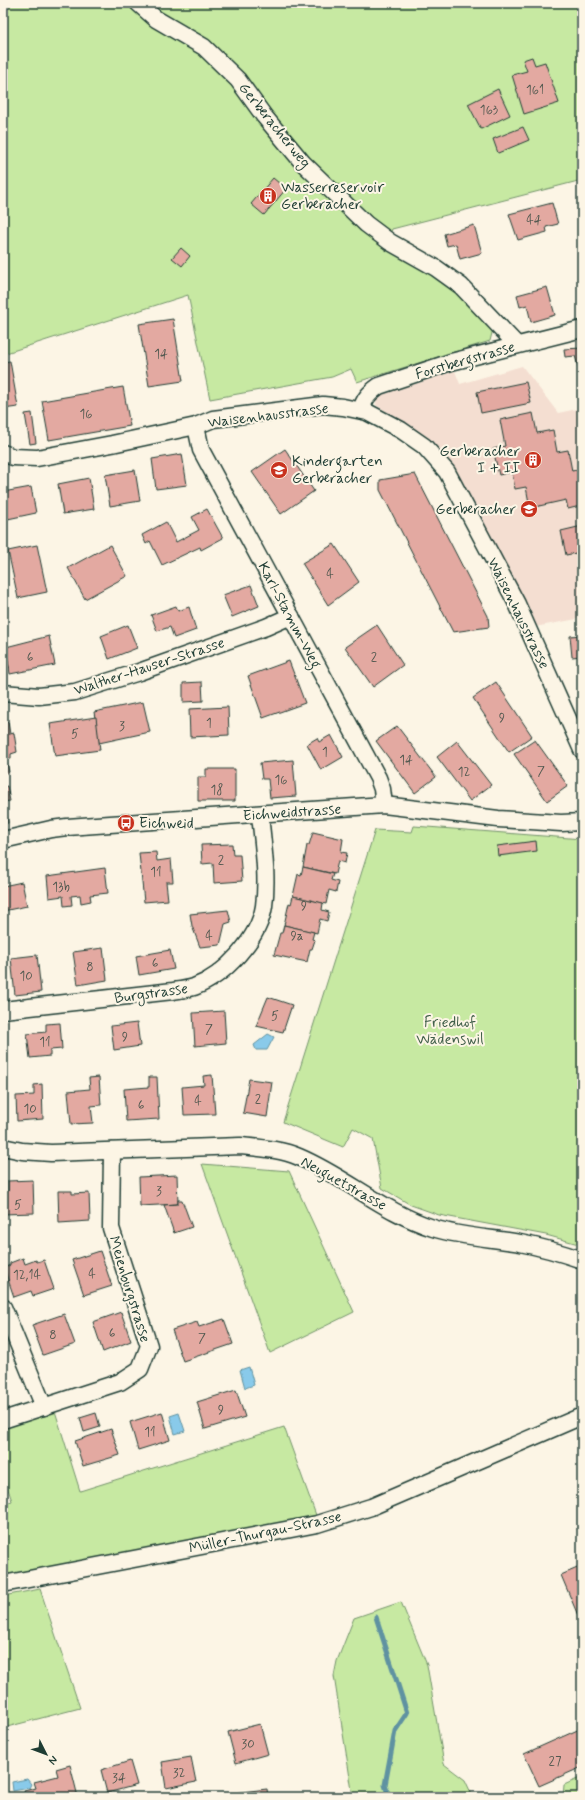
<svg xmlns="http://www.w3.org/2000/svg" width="585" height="1800" font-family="Mynerve,sans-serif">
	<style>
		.built { fill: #f4ded1 }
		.green { fill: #c7e9a2; stroke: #73936b }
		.water { fill: #89caea; stroke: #5f92a1 }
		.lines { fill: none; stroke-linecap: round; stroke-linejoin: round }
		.stream { stroke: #5f92a1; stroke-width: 5 }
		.building { fill: #e3a9a1; stroke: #1f3d34 }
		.minor-casing { stroke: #1f3d34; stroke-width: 19 }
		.minor { stroke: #fcf5e5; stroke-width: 16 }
		.labels { text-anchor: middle; stroke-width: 4; stroke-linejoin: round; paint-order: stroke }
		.number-label { font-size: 13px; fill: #50584f }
		.street-label { font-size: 15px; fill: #1f3d34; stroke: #fcf5e5 }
		.poi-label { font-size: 15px; fill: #1f3d34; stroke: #fcf5e5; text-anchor: start }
		.park-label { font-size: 15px; fill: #415f4a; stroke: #fcf5e5 }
	</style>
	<rect width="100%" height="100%" fill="#fcf5e5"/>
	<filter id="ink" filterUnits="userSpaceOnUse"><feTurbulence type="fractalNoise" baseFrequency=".025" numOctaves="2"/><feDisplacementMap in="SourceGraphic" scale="8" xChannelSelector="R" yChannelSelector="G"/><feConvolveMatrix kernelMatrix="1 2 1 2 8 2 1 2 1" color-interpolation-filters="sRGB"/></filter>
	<g filter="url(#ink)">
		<polygon class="built" points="522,366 558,413 582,408 582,618 535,627 503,559 482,523 468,494 449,460 428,437 376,405 377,396 455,371 460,384"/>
		<g class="green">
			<polygon points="3,3 582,3 582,180 392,229 385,246 453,288 493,329 490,341 357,382 351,369 332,377 210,399 188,295 3,354"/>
			<polygon points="414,826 582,839 582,1245 546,1235 439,1215 411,1205 382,1188 373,1139 353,1128 343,1147 283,1122 375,830 412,832"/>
			<polygon points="202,1164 289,1171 354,1312 270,1353"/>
			<polygon points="55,1411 80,1491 284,1427 317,1518 3,1577 3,1504 12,1501 3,1474 3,1427"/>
			<polygon points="40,1589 80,1708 3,1728 3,1596"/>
			<polygon points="401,1602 427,1665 444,1764 465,1780 473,1797 353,1797 334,1676 337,1661 354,1618"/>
			<polygon points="582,1777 582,1797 563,1797 564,1785"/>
		</g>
		<g class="water">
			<polygon points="268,1034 274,1037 267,1050 256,1050 254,1045"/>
			<polygon points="249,1367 254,1385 245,1388 240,1370"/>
			<polygon points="179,1413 185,1431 175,1434 170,1416"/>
			<polygon points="27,1779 31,1784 29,1788 13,1791 12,1782"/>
		</g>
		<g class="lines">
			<polyline class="stream" points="376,1617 407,1713 395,1731 385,1785 389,1797"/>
		</g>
		<g class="building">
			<polygon points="532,57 535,65 545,62 559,103 524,114 512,75 527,71 523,60"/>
			<polygon points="498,89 510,115 481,129 468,104"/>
			<polygon points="523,127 529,140 498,153 493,139"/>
			<polygon points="273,178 286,189 264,215 251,204"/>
			<polygon points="552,203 558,224 546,227 547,232 518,240 509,214"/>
			<polygon points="474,225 482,253 460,259 456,244 447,246 444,234"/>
			<polygon points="181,248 190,256 182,266 172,258"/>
			<polygon points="547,287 555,315 531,322 527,305 520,307 517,295"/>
			<polygon points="173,319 183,381 149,386 139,324"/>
			<polygon points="582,348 582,379 575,356 565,357 564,349"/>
			<polygon points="10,361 18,407 3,409 3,362"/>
			<polygon points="526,382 531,403 481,413 477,392"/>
			<polygon points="123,387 130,426 49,440 42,401"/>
			<polygon points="32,413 36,443 30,444 25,414"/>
			<polygon points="533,413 537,433 553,430 557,452 568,450 572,471 581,469 582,515 580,506 568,509 566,500 530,508 526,487 515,489 512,472 499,475 493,449 505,446 500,420"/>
			<polygon points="285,449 314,491 281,514 252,472"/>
			<polygon points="182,454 187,485 156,489 152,459"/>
			<polygon points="135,470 140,501 110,506 105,475"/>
			<polygon points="415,474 488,616 489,627 453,632 380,490 380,480"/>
			<polygon points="89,478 94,509 63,514 58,484"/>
			<polygon points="31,487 36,513 3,520 3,492"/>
			<polygon points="207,509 223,538 201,550 200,547 162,565 150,541 146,544 142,535 166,522 176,542 199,530 192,517"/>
			<polygon points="582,526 582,573 580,573 576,553 566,555 561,531"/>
			<polygon points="334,544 359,582 328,605 302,563"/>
			<polygon points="37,545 47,592 18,598 8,551"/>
			<polygon points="110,545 127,576 85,599 68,568"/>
			<polygon points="251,585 259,606 232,617 223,595"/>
			<polygon points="176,606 178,611 189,607 196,630 174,638 170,627 157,631 151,615"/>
			<polygon points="128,625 137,648 109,659 101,636"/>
			<polygon points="377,625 403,665 373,687 345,647"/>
			<polygon points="582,635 582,656 572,657 570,636"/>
			<polygon points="49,636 55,665 10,674 6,647"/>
			<polygon points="3,638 9,668 3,669"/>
			<polygon points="289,661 305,703 263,718 248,676"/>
			<polygon points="202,682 203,701 183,702 183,683"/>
			<polygon points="496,682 532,736 509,752 473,698"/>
			<polygon points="143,702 150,732 99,743 94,712"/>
			<polygon points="228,707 229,735 190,737 189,709"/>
			<polygon points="96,717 100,750 55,756 50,724"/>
			<polygon points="8,722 10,734 14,733 17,752 11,754 11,758 6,759 9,772 3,774 3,723"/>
			<polygon points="397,726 436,777 415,793 376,741"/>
			<polygon points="331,735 343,757 321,770 307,744 317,738 319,742"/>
			<polygon points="535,740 568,786 547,801 514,754"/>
			<polygon points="457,741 491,785 470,801 437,757"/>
			<polygon points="293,760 296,796 270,798 268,779 262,779 260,763"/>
			<polygon points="206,769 235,769 235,801 198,801 198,777 206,777"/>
			<polygon points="7,786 10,801 4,802 8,823 3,824 3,787"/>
			<polygon points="313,832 343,839 341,852 347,853 345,863 338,861 335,874 303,867 307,845 309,845"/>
			<polygon points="536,841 537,851 498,856 497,846"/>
			<polygon points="232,844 233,855 240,855 242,881 214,883 213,863 202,864 201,845"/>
			<polygon points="156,852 157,861 171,859 173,882 166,882 168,900 144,902 139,853"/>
			<polygon points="303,867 333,874 331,880 338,882 336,892 329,890 326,904 293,896 298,874 301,875"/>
			<polygon points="105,868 108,893 90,895 91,901 81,903 80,895 71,896 72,905 64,906 63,896 49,898 47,876"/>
			<polygon points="22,882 27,906 3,911 3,886"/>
			<polygon points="293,896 323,903 322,910 329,912 327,921 320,919 317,933 284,925 289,903 291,904"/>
			<polygon points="228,910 231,922 225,924 220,945 200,947 192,926 190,914"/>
			<polygon points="284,925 314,932 312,939 315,940 312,949 310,949 307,962 274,955 280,933 282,933"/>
			<polygon points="103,948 107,980 78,985 73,952"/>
			<polygon points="170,950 174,969 139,975 136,956"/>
			<polygon points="37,955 41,992 15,995 11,958"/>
			<polygon points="268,997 292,1005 283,1032 256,1026"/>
			<polygon points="224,1011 226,1043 195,1046 193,1013"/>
			<polygon points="60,1023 62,1049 50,1050 50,1056 30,1058 27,1034 46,1032 46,1024"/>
			<polygon points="137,1023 140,1046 114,1050 111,1026"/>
			<polygon points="212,1075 215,1114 184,1115 182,1087 204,1085 203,1076"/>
			<polygon points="99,1077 101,1105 91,1106 93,1123 71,1124 68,1091 90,1089 89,1078"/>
			<polygon points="149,1077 157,1077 159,1119 126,1121 124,1089 149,1087"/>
			<polygon points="249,1079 272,1082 267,1117 243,1113"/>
			<polygon points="42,1084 43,1119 17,1121 16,1096 34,1095 34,1085"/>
			<polygon points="177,1175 178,1204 140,1206 139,1177"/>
			<polygon points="33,1180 34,1213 3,1214 3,1195 8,1191 8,1181"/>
			<polygon points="58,1191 72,1191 72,1194 89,1193 90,1221 59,1223"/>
			<polygon points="178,1200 182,1200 192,1227 174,1233 164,1205 178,1204"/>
			<polygon points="100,1251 112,1286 84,1295 72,1260"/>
			<polygon points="23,1258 25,1264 36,1260 37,1262 44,1260 54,1289 33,1296 31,1291 14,1297 4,1268 10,1265 10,1263"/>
			<polygon points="121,1312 131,1341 103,1352 93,1322"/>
			<polygon points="64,1314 75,1344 43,1355 32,1325"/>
			<polygon points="224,1319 233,1344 183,1361 172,1330 197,1322 199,1327"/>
			<polygon points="236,1390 245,1417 205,1429 197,1402"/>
			<polygon points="162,1412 170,1440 138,1450 130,1422"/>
			<polygon points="96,1413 100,1427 84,1432 80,1418"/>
			<polygon points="111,1429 120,1455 83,1466 75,1441"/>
			<polygon points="582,1566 582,1625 561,1575"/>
			<polygon points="260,1724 268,1754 236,1763 228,1732"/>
			<polygon points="582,1728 582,1767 539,1786 524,1754"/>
			<polygon points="191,1757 196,1782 166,1788 162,1762"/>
			<polygon points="130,1761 137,1785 107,1793 101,1770"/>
			<polygon points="70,1765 78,1797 26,1797 24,1791 36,1788 34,1782 58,1776 56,1769"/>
			<polygon points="267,1789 268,1797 234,1797 233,1793"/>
		</g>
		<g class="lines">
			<defs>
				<g id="minor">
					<polyline points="138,3 156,19 204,47 238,80 264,116 303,163 366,224 390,242 436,268 461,286 517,345"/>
					<path d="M361 410C364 399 369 393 379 386L451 362 582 329"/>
					<polyline points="196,426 201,450 378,778 382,789 384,805"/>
					<polyline points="3,453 13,457 37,458 112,444 196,426 213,419 323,405 343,407 367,412 401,430 424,446 447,472 517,604 582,750"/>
					<polyline points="3,693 39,696 75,692 139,672 266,627 291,616"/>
					<polyline points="3,840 51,829 67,827 384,805 498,819 561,823 582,822"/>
					<path d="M3 1010 173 991C180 990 188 989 194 987 224 976 259 939 264 906 268 876 263 845 260 815"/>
					<path d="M3 1147 22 1151 51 1153 240 1146C260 1148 281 1149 299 1157 346 1177 385 1213 433 1228 462 1237 492 1238 520 1243 541 1247 562 1253 582 1260"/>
					<polyline points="3,1307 44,1407"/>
					<polyline points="3,1420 120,1382 140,1369 149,1346 111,1228 112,1151"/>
					<polyline points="3,1584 317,1524 371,1507 582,1416"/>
				</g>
			</defs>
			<use href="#minor" class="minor-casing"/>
			<use href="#minor" class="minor"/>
		</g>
	</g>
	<defs>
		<symbol id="building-disc" viewBox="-11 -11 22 22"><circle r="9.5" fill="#c8321e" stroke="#fcf5e5"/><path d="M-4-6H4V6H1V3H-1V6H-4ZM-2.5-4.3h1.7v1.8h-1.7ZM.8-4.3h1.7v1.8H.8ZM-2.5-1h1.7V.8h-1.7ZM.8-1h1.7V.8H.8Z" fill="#fff"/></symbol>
		<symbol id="school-disc" viewBox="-11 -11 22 22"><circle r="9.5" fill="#c8321e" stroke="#fcf5e5"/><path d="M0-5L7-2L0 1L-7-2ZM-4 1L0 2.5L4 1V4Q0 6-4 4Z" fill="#fff"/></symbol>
		<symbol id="bus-disc" viewBox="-11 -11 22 22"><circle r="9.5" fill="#c8321e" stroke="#fcf5e5"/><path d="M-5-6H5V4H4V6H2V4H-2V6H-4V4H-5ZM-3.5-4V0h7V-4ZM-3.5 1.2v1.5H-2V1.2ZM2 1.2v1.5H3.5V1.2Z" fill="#fff"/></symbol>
	</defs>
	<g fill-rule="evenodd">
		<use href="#building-disc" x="258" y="186" width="20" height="20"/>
		<use href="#building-disc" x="523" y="450" width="20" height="20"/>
		<use href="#school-disc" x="269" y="460" width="20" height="20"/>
		<use href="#school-disc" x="519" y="499" width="20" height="20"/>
		<use href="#bus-disc" x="116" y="813" width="20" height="20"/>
	</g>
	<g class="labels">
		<g class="number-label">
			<text x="535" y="94">161</text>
			<text x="489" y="114">163</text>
			<text x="534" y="224">44</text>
			<text x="161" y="358">14</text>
			<text x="86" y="418">16</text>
			<text x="330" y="578">4</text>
			<text x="30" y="661">6</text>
			<text x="374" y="661">2</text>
			<text x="502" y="722">9</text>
			<text x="209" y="727">1</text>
			<text x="122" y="730">3</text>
			<text x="75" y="738">5</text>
			<text x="325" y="756">1</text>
			<text x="406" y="764">14</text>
			<text x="541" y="775">7</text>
			<text x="464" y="776">12</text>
			<text x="281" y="784">16</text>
			<text x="217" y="794">18</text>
			<text x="221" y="864">2</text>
			<text x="156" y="876">11</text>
			<text x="61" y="891">13b</text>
			<text x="304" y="910">9</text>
			<text x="209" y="940">4</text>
			<text x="297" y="940">9a</text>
			<text x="155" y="967">6</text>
			<text x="90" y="971">8</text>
			<text x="26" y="980">10</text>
			<text x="275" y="1020">5</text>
			<text x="209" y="1033">7</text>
			<text x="125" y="1041">9</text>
			<text x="45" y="1046">11</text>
			<text x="258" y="1103">2</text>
			<text x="198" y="1105">4</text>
			<text x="141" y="1109">6</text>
			<text x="30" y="1113">10</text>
			<text x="159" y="1195">3</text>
			<text x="18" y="1209">5</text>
			<text x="92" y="1278">4</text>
			<text x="27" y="1279">12,14</text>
			<text x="112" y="1337">6</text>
			<text x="53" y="1339">8</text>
			<text x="202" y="1342">7</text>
			<text x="221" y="1414">9</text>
			<text x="150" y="1436">11</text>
			<text x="248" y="1748">30</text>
			<text x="555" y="1765">27</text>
			<text x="179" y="1777">32</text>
			<text x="119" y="1782">34</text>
		</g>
		<g class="street-label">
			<text transform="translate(275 125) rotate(51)" y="5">Gerberacherweg</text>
			<text transform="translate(465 360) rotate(-16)" y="5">Forstbergstrasse</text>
			<text transform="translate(268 415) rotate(-7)" y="5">Waisenhausstrasse</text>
			<text transform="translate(519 613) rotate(64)" y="5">Waisenhausstrasse</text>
			<text transform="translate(290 615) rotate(62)" y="5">Karl-Stamm-Weg</text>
			<text transform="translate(149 666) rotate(-18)" y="5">Walther-Hauser-Strasse</text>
			<text transform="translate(292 812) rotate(-4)" y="5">Eichweidstrasse</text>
			<text transform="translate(151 993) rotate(-8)" y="5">Burgstrasse</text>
			<text transform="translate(344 1183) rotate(29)" y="5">Neuguetstrasse</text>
			<text transform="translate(130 1289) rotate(73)" y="5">Meienburgstrasse</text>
			<text transform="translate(265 1532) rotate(-12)" y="5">Müller-Thurgau-Strasse</text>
		</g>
		<g class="poi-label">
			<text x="281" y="192">Wasserreservoir<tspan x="281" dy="17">Gerberacher</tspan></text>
			<text x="520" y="456" text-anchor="end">Gerberacher<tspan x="520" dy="17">I + II</tspan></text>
			<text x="292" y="466">Kindergarten<tspan x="292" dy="17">Gerberacher</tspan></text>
			<text x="516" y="514" text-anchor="end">Gerberacher</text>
			<text x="139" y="828">Eichweid</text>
		</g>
		<g class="park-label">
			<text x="450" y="1027">Friedhof<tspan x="450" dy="17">Wädenswil</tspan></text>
		</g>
	</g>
	<rect width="585" height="1800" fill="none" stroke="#fcf5e5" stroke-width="16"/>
	<rect x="8" y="8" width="569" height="1784" fill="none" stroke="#1f3d34" stroke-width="1.5" filter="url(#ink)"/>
	<g transform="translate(46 1754) rotate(132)" stroke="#fcf5e5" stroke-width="3" paint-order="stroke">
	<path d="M0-3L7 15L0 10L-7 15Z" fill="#1f3d34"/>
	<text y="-6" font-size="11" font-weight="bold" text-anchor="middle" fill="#1f3d34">N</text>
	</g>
</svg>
